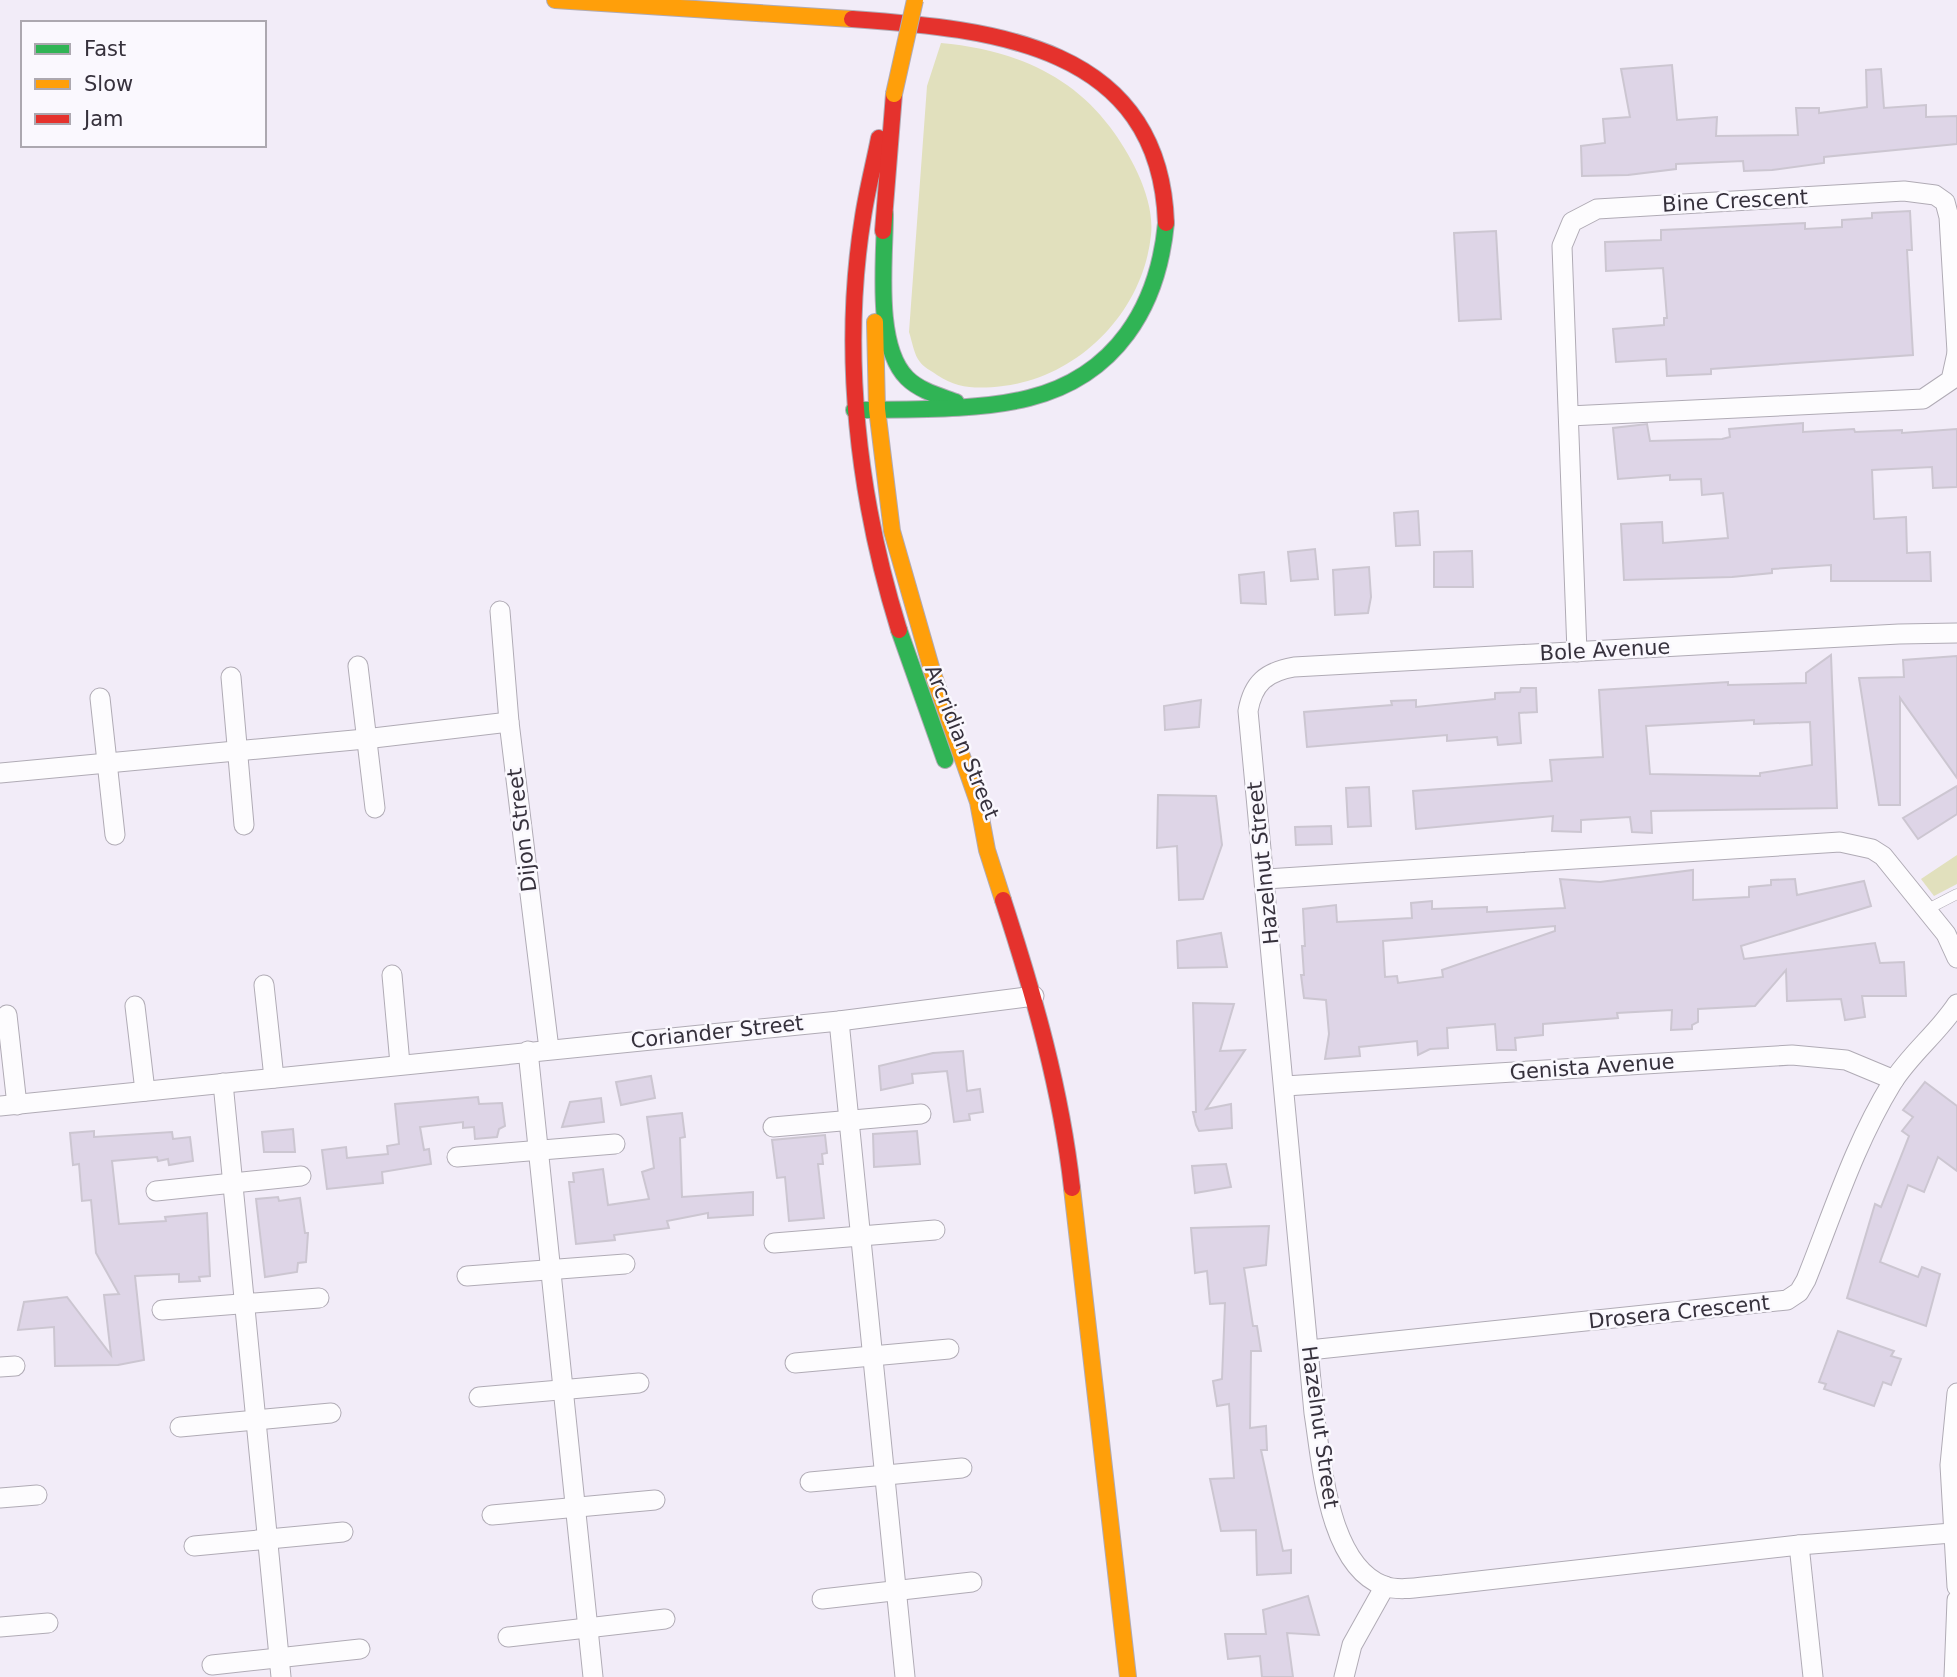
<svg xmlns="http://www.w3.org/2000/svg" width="1957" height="1677" font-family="'DejaVu Sans',sans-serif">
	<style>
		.green { fill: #e1e0bd }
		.building { fill: #ded5e7; stroke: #ccc6d1; stroke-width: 2; fill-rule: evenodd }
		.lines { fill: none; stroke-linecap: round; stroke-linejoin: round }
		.lane-casing { stroke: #b0abb5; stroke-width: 11 }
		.street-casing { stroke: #b0abb5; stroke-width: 21 }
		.fast-casing { stroke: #b0abb5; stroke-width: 18 }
		.slow-casing { stroke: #b0abb5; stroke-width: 18 }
		.jam-casing { stroke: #b0abb5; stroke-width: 18 }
		.lane { stroke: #fdfcfe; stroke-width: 10 }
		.street { stroke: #fdfcfe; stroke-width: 19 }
		.fast { stroke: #30b455; stroke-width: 16 }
		.slow { stroke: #ff9f0a; stroke-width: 16 }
		.jam { stroke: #e5322d; stroke-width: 16 }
		.slow-bridge-casing { stroke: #b0abb5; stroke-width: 18; stroke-linecap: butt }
		.slow-bridge { stroke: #ff9f0a; stroke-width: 16 }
		.labels { text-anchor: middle; stroke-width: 5; stroke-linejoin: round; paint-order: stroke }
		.street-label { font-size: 21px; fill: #36313c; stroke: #faf8fe }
	</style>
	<rect width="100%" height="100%" fill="#f2ecf8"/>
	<g class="green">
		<path d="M941 43C1008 49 1069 72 1110 127 1131 155 1155 199 1151 235 1143 312 1079 377 1003 386 978 389 958 389 937 375 932 371 923 367 920 362 914 355 912 341 909 332L927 86Z"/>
		<polygon points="1957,855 1957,884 1934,896 1921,879"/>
	</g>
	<g class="building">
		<polygon points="1672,65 1677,120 1717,117 1716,136 1798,135 1796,108 1819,108 1819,113 1867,107 1866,70 1881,69 1884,108 1926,105 1926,117 1957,116 1957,144 1824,157 1824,163 1772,170 1744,171 1743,161 1676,164 1676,169 1628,175 1582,176 1581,146 1605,143 1603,119 1630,117 1621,69"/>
		<polygon points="1910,211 1912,250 1907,250 1913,355 1711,369 1711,374 1667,376 1666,359 1616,362 1613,329 1664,325 1664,318 1667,318 1663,268 1606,271 1605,242 1661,240 1661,230 1684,229 1805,223 1805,229 1842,227 1842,220 1872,218 1872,213"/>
		<polygon points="1496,231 1501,319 1459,321 1454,233"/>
		<polygon points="1803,423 1803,432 1854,429 1855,432 1902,430 1902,433 1957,429 1957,487 1933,488 1932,467 1872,470 1874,519 1906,517 1907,553 1930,552 1931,581 1831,581 1831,565 1772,569 1772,573 1732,577 1624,580 1621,524 1662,522 1663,543 1728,538 1723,493 1702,495 1701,479 1670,480 1670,475 1618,479 1613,428 1647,424 1650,441 1722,439 1730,437 1729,429"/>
		<polygon points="1418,511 1420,545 1396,546 1394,513"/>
		<polygon points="1315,549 1318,579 1291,581 1288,552"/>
		<polygon points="1472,551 1473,587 1434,587 1434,552"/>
		<polygon points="1369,567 1371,597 1368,613 1335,615 1333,570"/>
		<polygon points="1264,572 1266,604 1241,603 1239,575"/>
		<path d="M1831 655 1837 808 1651 811 1652 833 1632 832 1630 817 1581 820V832L1552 831 1553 816 1416 829 1413 791 1552 781 1550 760 1603 757 1599 690 1728 682V685L1806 683V673ZM1754 720V724L1810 722 1812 765 1760 773V776L1650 774 1646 726Z"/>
		<polygon points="1957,656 1957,778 1900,698 1900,805 1879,805 1859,678 1904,677 1903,660"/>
		<polygon points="1521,688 1536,688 1537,712 1519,713 1521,743 1498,745 1497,737 1447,741 1447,735 1307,747 1304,712 1392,705 1391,701 1416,700 1416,707 1495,699 1495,693 1520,692"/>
		<polygon points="1201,700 1199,727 1165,730 1164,706"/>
		<polygon points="1957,786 1957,814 1918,839 1903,818"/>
		<polygon points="1369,787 1371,826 1348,827 1346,788"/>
		<polygon points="1158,795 1216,796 1222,845 1203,899 1179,900 1177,846 1157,848"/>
		<polygon points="1331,826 1332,844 1296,845 1295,827"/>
		<path d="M1693 870V900L1749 897V887L1771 885V880L1795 879 1797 895 1864 881 1871 906 1741 946 1744 959 1875 943 1880 963 1904 962 1906 996H1862L1865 1017 1845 1020 1841 999 1787 1001 1786 970 1755 1006 1698 1009V1022L1692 1025V1029L1671 1030 1672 1010 1617 1013 1618 1018 1543 1024V1035L1515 1038 1516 1050H1497L1495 1024 1447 1028 1448 1048 1430 1049 1418 1055 1417 1041 1359 1047 1360 1056 1325 1059 1329 1034 1326 1000 1304 998 1301 975H1304L1302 946H1305L1303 909 1336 905 1337 922 1412 918 1411 903 1432 901V909L1487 907V912L1565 908 1560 879 1600 882ZM1555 926V931L1442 970 1443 977 1398 983 1397 976 1385 977 1383 941Z"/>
		<polygon points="1221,933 1227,967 1178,968 1177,941"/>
		<polygon points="1193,1003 1234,1004 1220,1051 1245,1050 1206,1109 1231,1104 1232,1128 1199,1131 1196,1125 1193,1112 1196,1112"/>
		<polygon points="963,1051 967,1091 980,1089 983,1112 969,1114 970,1120 954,1122 947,1071 912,1074 913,1083 881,1090 879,1066 933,1053"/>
		<polygon points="651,1076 655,1098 621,1105 616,1082"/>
		<polygon points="1925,1082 1957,1106 1957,1171 1938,1157 1924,1192 1908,1185 1880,1262 1918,1277 1922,1267 1940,1274 1926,1326 1847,1298 1875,1204 1881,1207 1909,1136 1902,1131 1913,1117 1903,1110"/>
		<polygon points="478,1097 479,1104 502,1103 505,1126 499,1129 497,1137 475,1139 474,1127 463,1128 463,1122 420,1127 424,1150 429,1149 431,1164 382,1172 383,1183 327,1189 322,1150 346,1147 347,1158 388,1154 387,1146 399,1144 395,1104"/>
		<polygon points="601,1098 604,1122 562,1127 570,1102"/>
		<polygon points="682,1113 685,1137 680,1138 682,1197 753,1192 753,1215 708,1218 708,1213 667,1221 669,1228 614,1235 615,1240 576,1244 569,1182 574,1182 573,1173 603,1169 608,1205 649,1199 642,1172 654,1168 647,1117"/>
		<polygon points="293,1129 295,1152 264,1152 262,1132"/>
		<polygon points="94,1131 94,1137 172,1132 173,1139 190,1137 193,1161 169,1165 168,1159 158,1161 157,1157 112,1161 119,1224 166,1221 165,1217 207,1213 210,1276 199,1277 200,1281 179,1282 179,1274 135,1276 144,1360 118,1365 55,1366 54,1327 18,1330 24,1302 67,1297 111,1355 104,1295 119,1294 96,1253 91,1200 82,1201 79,1164 73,1165 70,1133"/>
		<polygon points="917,1131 920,1164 874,1167 873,1134"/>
		<polygon points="825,1135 827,1153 822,1154 823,1164 818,1164 824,1218 789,1221 785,1177 777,1178 772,1140"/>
		<polygon points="1226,1164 1231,1187 1195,1193 1192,1166"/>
		<polygon points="278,1197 279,1201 300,1198 305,1233 308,1233 306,1262 298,1263 297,1272 265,1277 256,1199"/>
		<polygon points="1269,1226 1266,1265 1244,1268 1253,1326 1257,1326 1261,1351 1251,1351 1250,1428 1266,1426 1267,1450 1261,1450 1283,1551 1291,1550 1291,1573 1257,1575 1256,1530 1221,1531 1210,1479 1234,1478 1229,1404 1217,1406 1213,1381 1222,1379 1225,1303 1210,1304 1207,1271 1195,1273 1191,1228"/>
		<polygon points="1838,1331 1894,1351 1891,1356 1901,1359 1891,1385 1883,1382 1874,1406 1824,1389 1826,1384 1819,1382"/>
		<polygon points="1308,1596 1319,1635 1287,1633 1293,1677 1262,1677 1260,1656 1228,1659 1225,1634 1266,1634 1263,1610"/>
	</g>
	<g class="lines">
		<defs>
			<polyline id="lane" points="1926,910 1957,894"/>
			<g id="street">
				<polyline points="1569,416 1923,399 1951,380 1957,353"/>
				<polyline points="500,611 509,722 549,1049"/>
				<polyline points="1577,652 1562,246 1572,222 1597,209 1904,191 1935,195 1945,202 1949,217 1957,352"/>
				<polyline points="358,666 375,808"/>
				<polyline points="231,677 244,825"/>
				<polyline points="100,698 115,835"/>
				<polyline points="0,773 365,739 509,722"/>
				<polyline points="1265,879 1840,842 1872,849 1883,856 1946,934 1957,958"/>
				<polyline points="392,975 400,1064"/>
				<polyline points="264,985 274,1078"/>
				<polyline points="135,1006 145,1091"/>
				<polyline points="7,1015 17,1105"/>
				<polyline points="839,1021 905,1677"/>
				<polyline points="528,1051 593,1677"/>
				<polyline points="223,1083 281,1677"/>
				<polyline points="1285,1086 1792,1055 1846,1060 1894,1080"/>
				<polyline points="0,1106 839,1021 1034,996"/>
				<polyline points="773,1127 921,1114"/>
				<polyline points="457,1157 615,1144"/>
				<polyline points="156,1191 301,1176"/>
				<polyline points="774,1243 935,1230"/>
				<polyline points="467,1276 625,1264"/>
				<polyline points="162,1310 319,1298"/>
				<path d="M1309 1350 1787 1300 1799 1292 1806 1280C1833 1213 1854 1145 1892 1083 1910 1054 1939 1032 1957 1004"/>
				<polyline points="795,1363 949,1349"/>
				<polyline points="0,1367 15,1366"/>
				<polyline points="1957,1393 1950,1465 1957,1587"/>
				<polyline points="479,1397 639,1383"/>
				<polyline points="180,1427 331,1413"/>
				<polyline points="810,1482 962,1468"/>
				<polyline points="0,1498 37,1495"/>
				<polyline points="492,1515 655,1500"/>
				<path d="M1952 1533 1799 1545 1443 1585C1426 1586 1400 1592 1384 1586 1328 1565 1322 1463 1314 1413L1248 711C1253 683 1266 672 1294 667L1899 634 1957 633"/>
				<polyline points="1799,1545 1813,1677"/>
				<polyline points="194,1546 343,1532"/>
				<polyline points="822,1599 972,1582"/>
				<polyline points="0,1627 48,1623"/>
				<polyline points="508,1637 665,1619"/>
				<polyline points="212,1665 360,1649"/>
				<polyline points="1344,1677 1352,1645 1385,1586"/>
				<polyline points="1954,1677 1957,1600"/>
			</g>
			<g id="fast">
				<path d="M885 214C885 258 874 345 907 378 920 391 940 396 956 402"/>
				<path d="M854 410C907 409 979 411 1029 398 1116 376 1158 307 1166 223"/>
				<polyline points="899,630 945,760"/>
			</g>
			<g id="slow">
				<polyline points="555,0 852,19"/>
				<polyline points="875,322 877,409 892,531 933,674 978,802 987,850 1003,900"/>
				<polyline points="1072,1188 1128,1677"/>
			</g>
			<g id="jam">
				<path d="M852 19C991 29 1160 44 1166 223"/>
				<path d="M879 138C874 164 867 190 863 217 841 353 858 498 899 630"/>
				<polyline points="883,231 894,94"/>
				<path d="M1003 900C1034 995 1061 1089 1072 1188"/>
			</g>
		</defs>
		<use href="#lane" class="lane-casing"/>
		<use href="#street" class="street-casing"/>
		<use href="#fast" class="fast-casing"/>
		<use href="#slow" class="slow-casing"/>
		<use href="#jam" class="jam-casing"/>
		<use href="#lane" class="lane"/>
		<use href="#street" class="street"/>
		<use href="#fast" class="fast"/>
		<use href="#slow" class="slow"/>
		<use href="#jam" class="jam"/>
		<defs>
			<polyline id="slow-bridge" points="894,94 915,0"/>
		</defs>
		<use href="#slow-bridge" class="slow-bridge-casing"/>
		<use href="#slow-bridge" class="slow-bridge"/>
	</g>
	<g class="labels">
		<g class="street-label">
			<text transform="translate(1735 201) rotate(-3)" y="7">Bine Crescent</text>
			<text transform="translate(1605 650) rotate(-3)" y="7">Bole Avenue</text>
			<text transform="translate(962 742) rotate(68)" y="7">Arcridian Street</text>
			<text transform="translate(522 830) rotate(-97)" y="7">Dijon Street</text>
			<text transform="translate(1263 863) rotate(-96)" y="7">Hazelnut Street</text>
			<text transform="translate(717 1032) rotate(-6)" y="7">Coriander Street</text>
			<text transform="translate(1592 1067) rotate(-4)" y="7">Genista Avenue</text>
			<text transform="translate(1679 1312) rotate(-6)" y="7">Drosera Crescent</text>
			<text transform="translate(1320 1427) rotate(82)" y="7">Hazelnut Street</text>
		</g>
	</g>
	<rect x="21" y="21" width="245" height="126" fill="#faf8fe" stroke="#aca8b0" stroke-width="2"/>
	<rect x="35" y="44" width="35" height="10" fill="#30b455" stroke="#aca8b0" stroke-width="2"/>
	<text x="84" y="56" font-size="21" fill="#36313c">Fast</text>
	<rect x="35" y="79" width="35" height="10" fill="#ff9f0a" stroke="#aca8b0" stroke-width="2"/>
	<text x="84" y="91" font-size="21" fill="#36313c">Slow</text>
	<rect x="35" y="114" width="35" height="10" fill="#e5322d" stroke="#aca8b0" stroke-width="2"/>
	<text x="84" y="126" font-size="21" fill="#36313c">Jam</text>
</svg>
